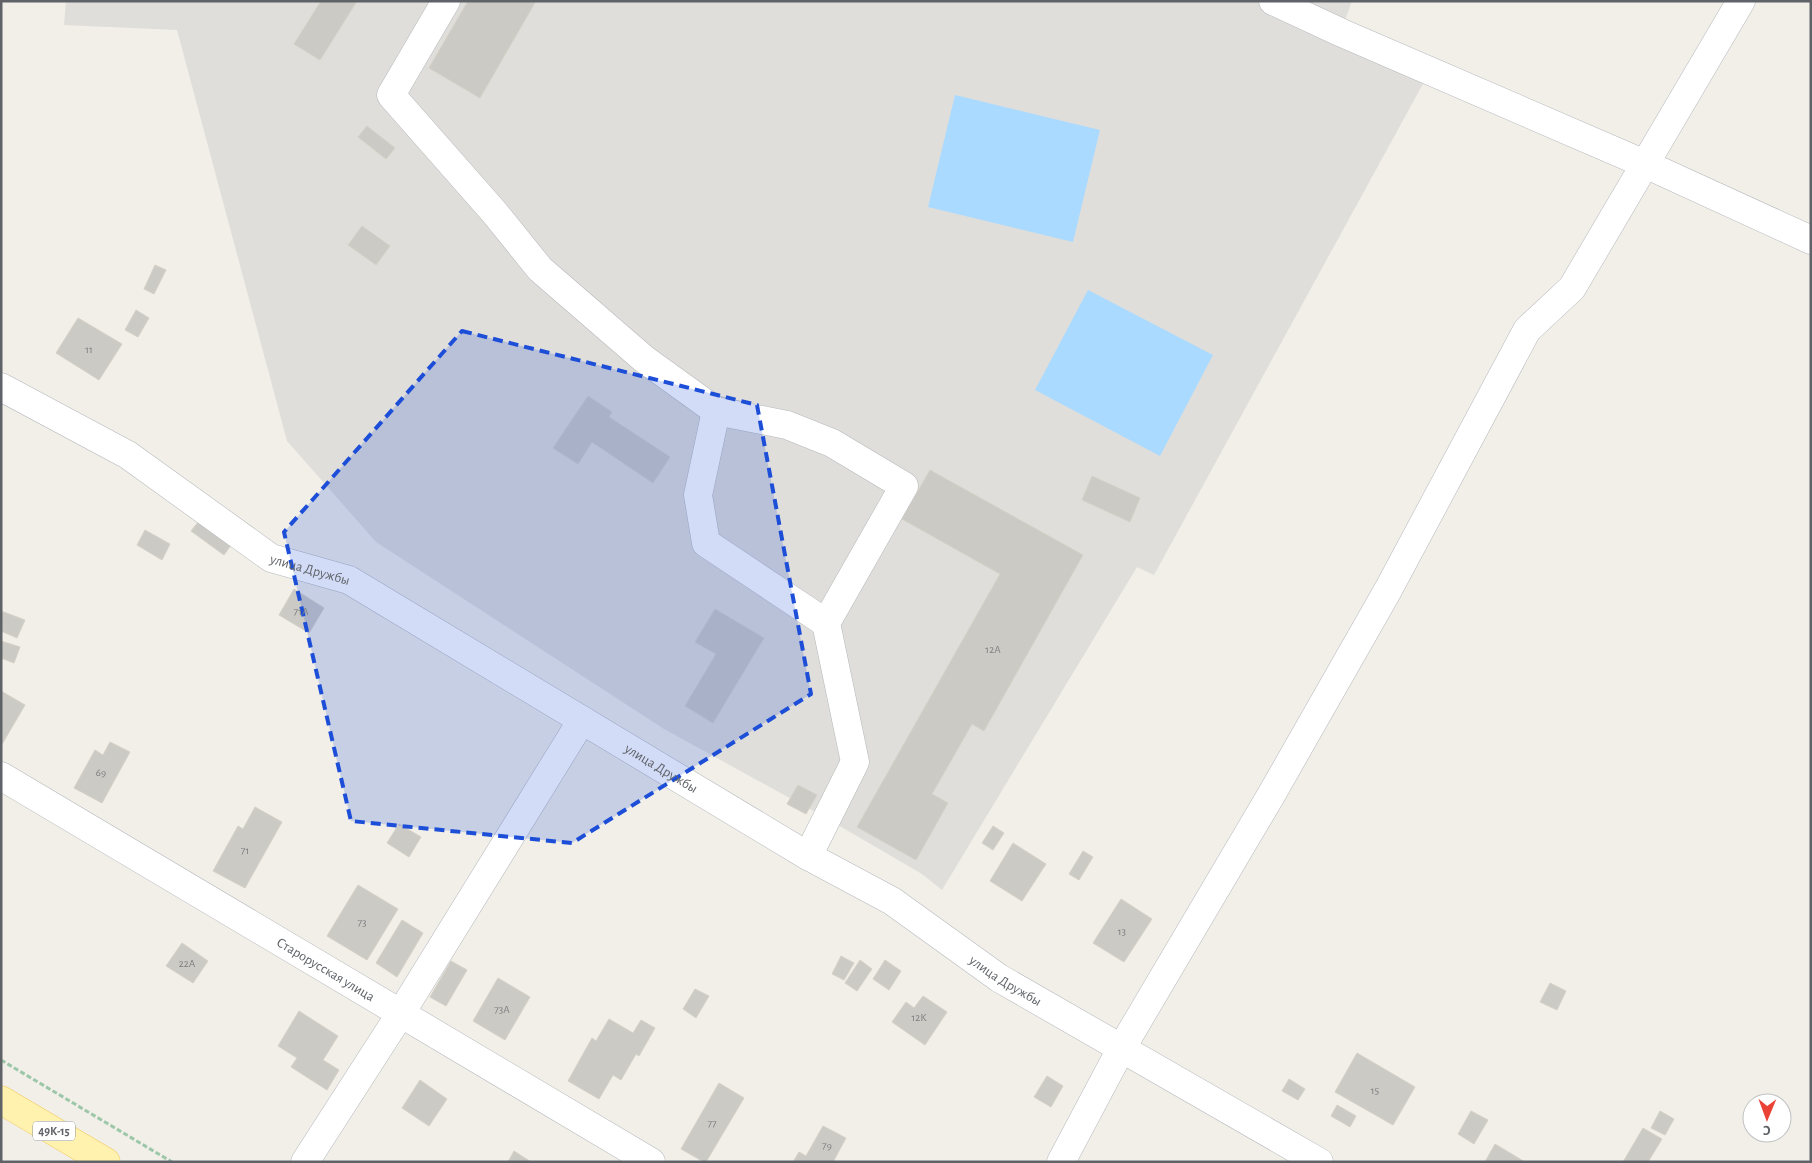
<svg xmlns="http://www.w3.org/2000/svg" width="1812" height="1163" font-family="'Alegreya Sans',sans-serif">
	<style>
		.industrial { fill: #e0deda }
		.water { fill: #aadaff }
		.building { fill: #cccac5; stroke: #d6d1c6 }
		.lines { fill: none; stroke-linecap: round; stroke-linejoin: round }
		.minor-casing { stroke: #b5b8bc; stroke-width: 29 }
		.major-casing { stroke: #f2c960; stroke-width: 29 }
		.path { stroke: #9cc7a9; stroke-width: 3; stroke-dasharray: 5 2.5; stroke-linecap: butt }
		.minor { stroke: #fff; stroke-width: 28 }
		.major { stroke: #fff2af; stroke-width: 28 }
		.marked { fill: #1d4ed8; fill-opacity: 0.2; stroke: #1d4ed8; stroke-width: 4; stroke-dasharray: 10 6; stroke-linejoin: round }
		.labels { text-anchor: middle; stroke-width: 4; stroke-linejoin: round; paint-order: stroke }
		.number-label { font-size: 11px; fill: #7a7d7f }
		.shield { fill: #fff; stroke: #8f9295; stroke-width: 1 }
		.shield-label { font-size: 12px; font-weight: bold; fill: #5f6368 }
		.street-label { font-size: 14px; fill: #5f6368; stroke: #fff }
	</style>
	<rect width="100%" height="100%" fill="#f1efe8"/>
	<polygon class="industrial" points="66,1 1352,1 1345,20 1424,82 1154,575 1137,567 942,890 922,874 826,818 664,729 376,542 287,441 177,30 64,25"/>
	<g class="water">
		<polygon points="955,95 1100,130 1073,242 928,207"/>
		<polygon points="1088,290 1213,355 1160,456 1035,390"/>
	</g>
	<g class="building">
		<polygon points="321,1 357,1 320,60 294,44"/>
		<polygon points="468,1 536,1 480,98 429,68"/>
		<polygon points="367,126 395,148 386,159 358,137"/>
		<polygon points="362,226 390,246 376,265 348,245"/>
		<polygon points="155,265 166,270 154,294 144,289"/>
		<polygon points="136,310 149,318 138,337 125,330"/>
		<polygon points="78,318 122,344 99,380 56,353"/>
		<polygon points="588,396 612,412 609,417 670,457 653,483 592,442 578,464 553,448"/>
		<polygon points="930,470 1083,555 984,731 972,724 932,794 948,803 916,860 857,827 1000,574 902,519"/>
		<polygon points="1092,476 1140,498 1130,522 1082,500"/>
		<polygon points="199,521 231,545 224,555 191,531"/>
		<polygon points="145,530 170,544 162,560 137,545"/>
		<polygon points="294,589 324,608 309,633 279,615"/>
		<polygon points="715,609 764,638 713,723 685,706 716,654 695,642"/>
		<polygon points="1,611 25,620 17,638 1,631"/>
		<polygon points="1,641 20,647 14,663 1,658"/>
		<polygon points="1,691 25,705 1,746"/>
		<polygon points="110,742 130,752 102,803 74,788 95,750 103,755"/>
		<polygon points="798,785 817,795 806,814 787,804"/>
		<polygon points="255,807 282,822 245,888 213,871 238,826 243,829"/>
		<polygon points="399,824 421,837 409,857 387,843"/>
		<polygon points="993,826 1004,833 993,850 982,843"/>
		<polygon points="1013,843 1046,864 1022,901 990,881"/>
		<polygon points="1083,851 1093,857 1079,880 1069,874"/>
		<polygon points="358,885 398,909 367,960 327,936"/>
		<polygon points="1121,899 1152,919 1124,962 1093,943"/>
		<polygon points="402,920 423,933 397,977 376,963"/>
		<polygon points="182,943 208,961 193,983 166,966"/>
		<polygon points="841,956 854,963 844,980 832,974"/>
		<polygon points="860,960 872,969 857,991 845,983"/>
		<polygon points="885,960 901,971 889,990 873,979"/>
		<polygon points="451,961 467,970 446,1006 430,997"/>
		<polygon points="498,978 530,997 505,1040 473,1021"/>
		<polygon points="1550,983 1566,991 1557,1010 1540,1002"/>
		<polygon points="695,989 709,996 696,1018 683,1009"/>
		<polygon points="923,996 947,1012 925,1045 892,1022 906,1002 914,1008"/>
		<polygon points="299,1011 338,1036 323,1060 339,1070 327,1090 291,1067 297,1058 278,1046"/>
		<polygon points="609,1019 633,1033 641,1020 655,1028 639,1056 636,1054 621,1080 613,1075 599,1099 568,1081 592,1038 596,1041"/>
		<polygon points="1357,1053 1415,1087 1393,1125 1335,1092"/>
		<polygon points="1047,1076 1063,1086 1051,1107 1034,1097"/>
		<polygon points="1289,1079 1305,1089 1298,1100 1282,1091"/>
		<polygon points="420,1080 447,1099 429,1126 402,1108"/>
		<polygon points="719,1083 744,1098 706,1162 704,1162 681,1149"/>
		<polygon points="1337,1105 1356,1116 1350,1127 1331,1116"/>
		<polygon points="1471,1111 1488,1120 1474,1144 1458,1134"/>
		<polygon points="1660,1111 1674,1119 1665,1135 1651,1128"/>
		<polygon points="823,1126 846,1138 833,1162 793,1162 799,1152 806,1156"/>
		<polygon points="1643,1128 1662,1139 1648,1162 1623,1162"/>
		<polygon points="1495,1144 1525,1162 1485,1162"/>
		<polygon points="514,1151 531,1162 508,1162"/>
	</g>
	<g class="lines">
		<defs>
			<g id="minor">
				<polyline points="446,1 391,95 494,212 540,269 644,359 716,411 787,425 832,443 904,486 826,623 855,762 808,856"/>
				<polyline points="1273,1 1342,33 1645,164 1811,240"/>
				<path id="s1" d="M1 387 128 455 271 558 349 580 808 856 892 901 999 978 1319 1162"/>
				<polyline points="716,411 698,495 706,543 826,623"/>
				<path id="s2" d="M1 776 651 1162"/>
				<polyline points="305,1162 401,1013 582,720"/>
				<polyline points="1061,1162 1121,1049 1270,797 1388,590 1527,330 1572,288 1741,1"/>
			</g>
			<polyline id="major" points="1,1100 106,1162"/>
		</defs>
		<use href="#minor" class="minor-casing"/>
		<use href="#major" class="major-casing"/>
		<polyline class="path" points="1,1060 172,1162"/>
		<use href="#minor" class="minor"/>
		<use href="#major" class="major"/>
	</g>
	<path class="marked" d="M462 331 757 405 811 694 572 843 351 821 284 532Z"/>
	<g class="labels">
		<g class="number-label">
			<text x="89" y="353">11</text>
			<text x="301" y="615">71А</text>
			<text x="993" y="653">12А</text>
			<text x="101" y="776">69</text>
			<text x="245" y="854">71</text>
			<text x="362" y="926">73</text>
			<text x="1122" y="935">13</text>
			<text x="187" y="967">22А</text>
			<text x="502" y="1013">73А</text>
			<text x="919" y="1021">12К</text>
			<text x="1375" y="1094">15</text>
			<text x="712" y="1127">77</text>
			<text x="827" y="1149">79</text>
		</g>
		<rect class="shield" x="33" y="1121.5" width="42" height="19" rx="4"/>
		<g class="shield-label">
			<text x="54" y="1135">49К-15</text>
		</g>
		<g class="street-label">
			<text dy="5" stroke="none"><textPath href="#s1" startOffset="361">улица Дружбы</textPath></text>
			<text dy="5" stroke="none"><textPath href="#s1" startOffset="766">улица Дружбы</textPath></text>
			<text dy="5" stroke="none"><textPath href="#s2" startOffset="378">Старорусская улица</textPath></text>
			<text dy="5" stroke="none"><textPath href="#s1" startOffset="1171">улица Дружбы</textPath></text>
		</g>
	</g>
	<rect width="1812" height="1163" fill="none" stroke="#5f6368" stroke-width="5"/>
	<g transform="translate(1767 1118) rotate(181)"><circle r="24" fill="#ffffff" stroke="#bfc1c3"/>
	<path d="M0-4L9 19L0 12L-9 19Z" fill="#ea4335"/>
	<text y="-8" font-size="14" font-weight="bold" text-anchor="middle" fill="#5f6368">С</text>
	</g>
</svg>
